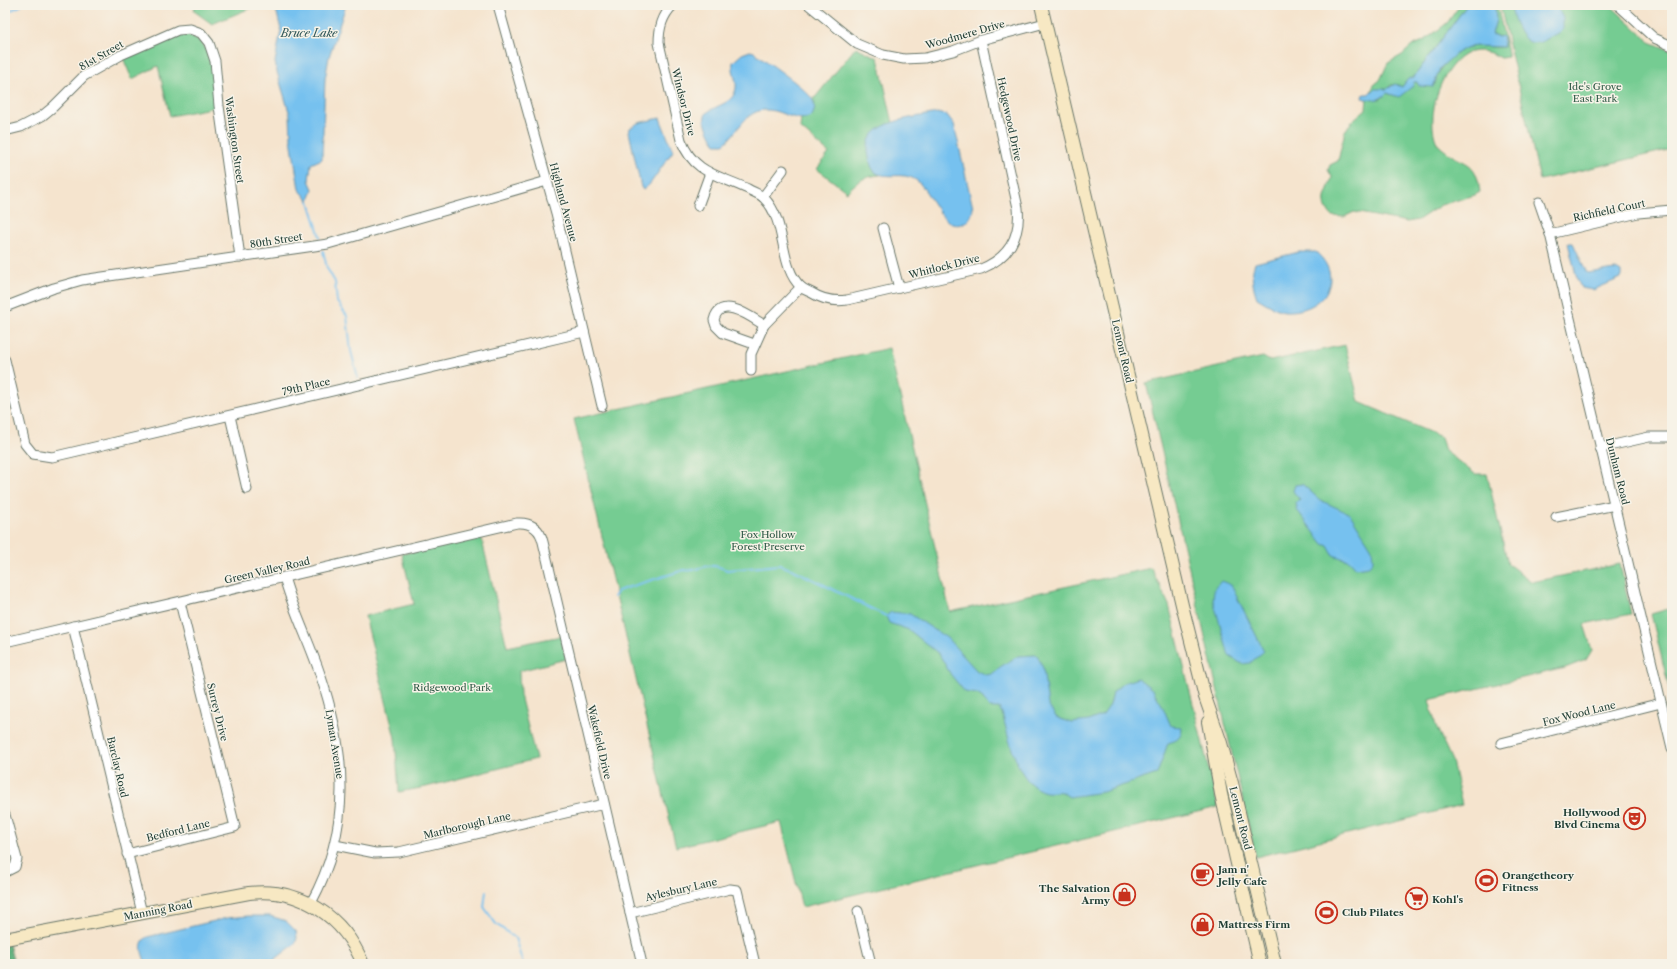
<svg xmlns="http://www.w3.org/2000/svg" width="1677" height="969" font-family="'Libre Caslon Text',serif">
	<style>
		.green { fill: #74cc92; stroke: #4a8463 }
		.forest { fill: #5fb07c; stroke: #3f7658 }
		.water { fill: #76c1ef; stroke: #4a7f92 }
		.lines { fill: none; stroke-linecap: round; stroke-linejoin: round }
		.stream { stroke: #76c1ef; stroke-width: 2 }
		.street-casing { stroke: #6a776a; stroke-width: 11 }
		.secondary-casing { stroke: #6a776a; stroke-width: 14 }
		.street { stroke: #fff; stroke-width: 9 }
		.secondary { stroke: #f7e8c3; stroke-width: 12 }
		.labels { text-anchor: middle; stroke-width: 3; stroke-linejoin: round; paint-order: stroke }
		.street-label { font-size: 10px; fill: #1f3d34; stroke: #f7f3e8 }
		.park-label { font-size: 10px; fill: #305a47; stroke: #f7f3e8 }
		.poi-label { font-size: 10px; font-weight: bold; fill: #1f3d34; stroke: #f7f3e8; text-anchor: start }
		.water-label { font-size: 11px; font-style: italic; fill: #305759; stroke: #f7f3e8 }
	</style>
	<rect width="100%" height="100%" fill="#f7f3e8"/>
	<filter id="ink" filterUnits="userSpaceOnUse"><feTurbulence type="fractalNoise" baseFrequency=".025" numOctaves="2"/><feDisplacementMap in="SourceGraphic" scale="8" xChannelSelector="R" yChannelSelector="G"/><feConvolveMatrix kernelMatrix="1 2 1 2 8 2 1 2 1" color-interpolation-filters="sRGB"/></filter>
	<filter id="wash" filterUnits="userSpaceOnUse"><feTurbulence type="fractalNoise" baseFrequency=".012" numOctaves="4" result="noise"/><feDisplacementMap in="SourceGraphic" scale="16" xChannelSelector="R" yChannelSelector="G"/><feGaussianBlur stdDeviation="0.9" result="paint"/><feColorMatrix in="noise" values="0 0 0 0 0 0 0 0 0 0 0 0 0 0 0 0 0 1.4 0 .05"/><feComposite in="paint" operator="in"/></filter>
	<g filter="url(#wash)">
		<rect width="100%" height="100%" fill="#f5e4ce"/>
		<g class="green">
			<polygon points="195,5 258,5 212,24 194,11"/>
			<polygon points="1460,5 1467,5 1414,77 1408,79 1402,87 1398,85 1391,85 1387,89 1371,91 1374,85 1380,80 1388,63 1402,55 1412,46 1425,40 1447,23"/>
			<path d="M1495 5H1497L1508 53V57L1501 58C1489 51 1476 48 1464 55 1440 69 1425 118 1437 143 1438 145 1441 147 1443 149 1464 167 1476 157 1480 192L1475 195 1441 205 1418 220 1407 222 1354 212 1344 217 1332 216C1318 200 1328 194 1332 177L1328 170 1330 165 1338 161 1345 131 1353 120 1366 109 1367 99H1381L1386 93 1396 96 1410 88 1414 82 1435 84C1439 63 1457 46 1479 46 1487 46 1496 48 1504 47V39L1492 34 1496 20Z"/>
			<polygon points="1500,5 1610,5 1650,42 1672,51 1672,149 1540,180"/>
			<path d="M187 35C216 40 213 84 216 107L170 116 158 66 132 79 123 58 177 36Z"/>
			<path d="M856 47 878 58 893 123 888 124 875 172 880 175C863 177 859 180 847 192L817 169 829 153 800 128 801 119 807 118 815 104 813 100Z"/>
			<polygon points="1345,345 1359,402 1441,437 1445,451 1475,474 1487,474 1508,564 1532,582 1620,564 1631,614 1584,624 1592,650 1586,660 1565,668 1429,700 1436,726 1452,761 1462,805 1256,857 1146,383 1263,357 1270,361"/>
			<polygon points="889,348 950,612 1151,568 1169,605 1218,807 802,907 781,822 676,847 574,419"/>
			<polygon points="481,536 507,647 561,636 566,659 519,671 520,695 536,759 426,787 399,792 395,738 365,616 414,604 402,554"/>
			<polygon points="1672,608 1672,700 1651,614"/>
		</g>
		<polygon class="forest" points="5,944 9,944 14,964 5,964"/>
		<g class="water">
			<polygon points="275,5 346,5 329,57 325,79 322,159 311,164 309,180 313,189 309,201 299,189 291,139 290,115 277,72 275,62 281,30"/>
			<path d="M1467 5H1495L1496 20 1492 34 1498 37 1502 36 1504 47 1477 46 1468 47 1458 52 1440 68 1433 87 1419 86 1417 82H1414L1413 86 1399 97 1387 93C1379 101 1373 101 1363 98L1364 94H1368L1375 89H1387L1395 84 1402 87 1408 79 1414 77Z"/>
			<path d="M1510 5H1556L1563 18V29C1558 35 1553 35 1547 39 1523 54 1515 23 1510 5Z"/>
			<path d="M750 51 754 52C767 62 805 87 812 99 816 105 815 112 811 117 793 125 774 102 754 113 742 119 735 135 724 144H716C712 139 709 133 707 127 695 105 729 110 735 92 739 82 731 72 733 62L742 54Z"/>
			<path d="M937 113 947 115 954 124 973 208C972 215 970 220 964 223 943 234 930 190 916 180 903 171 885 180 875 172 870 167 869 158 868 152 864 120 915 118 937 113Z"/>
			<polygon points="660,118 673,151 650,184 643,190 641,187 629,132 630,128 638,123"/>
			<polygon points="1568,243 1573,243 1587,273 1616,269 1621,272 1621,278 1593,290 1581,288 1577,279"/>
			<path d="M1299 252H1316C1347 280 1322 313 1285 311 1276 310 1266 303 1257 298 1253 286 1250 276 1255 263Z"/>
			<polygon points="1302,484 1320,500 1350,514 1372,549 1373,561 1369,566 1356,568 1350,561 1333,555 1328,546 1323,544 1297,510 1296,503 1300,500 1293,491 1295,485"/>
			<polygon points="1221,581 1231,585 1264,651 1250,663 1242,664 1229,656 1213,600 1214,589"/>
			<path d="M891 612 910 614 947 638 977 671 986 675 992 674 1000 667 1018 656 1037 655 1043 668 1048 705 1056 717 1071 723 1088 721 1103 715 1110 705 1113 692 1123 683 1138 678 1153 690 1162 705 1171 726 1182 727C1181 739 1178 740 1168 743L1157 774 1103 792 1069 797 1062 792C1057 791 1051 793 1046 792 1017 786 1009 738 1002 713L999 708H989L983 698 977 694 965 692 951 675 939 654 909 630 889 623 886 616Z"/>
			<path d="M248 916H270L286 921 296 931 297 938 295 944 269 964H146C143 955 137 944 147 937L227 918Z"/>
		</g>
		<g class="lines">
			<g class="stream">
				<polyline points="5,13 22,5"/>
				<polyline points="309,201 320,237"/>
				<polyline points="323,251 327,268 335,282 337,302 347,316 351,351 358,378"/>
				<path d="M614 597 618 591 626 588 684 570C692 572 699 568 707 566 714 565 720 567 727 570L779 565 794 570 886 616"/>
				<polyline points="486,891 484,907 496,924 515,938 523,964"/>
			</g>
		</g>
	</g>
	<g filter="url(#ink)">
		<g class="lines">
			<defs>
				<g id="street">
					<polyline points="498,5 556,213 602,406"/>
					<path d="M673 5C662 16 659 28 659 43L681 140C694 174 719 175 748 189 753 192 760 194 764 198 788 222 778 266 801 287 804 290 808 291 812 293 823 300 833 302 847 300L981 269C1008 258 1021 237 1018 208L981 40"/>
					<polyline points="809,5 857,44 883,55 904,59 925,58 953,51 981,40 1045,23"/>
					<polyline points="1618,5 1654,38 1672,46"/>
					<polyline points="5,131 21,127 42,116 53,107 84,76 121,55 178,30 190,29 201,33 209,43 215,61 219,106 240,257"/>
					<polyline points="763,197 783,170"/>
					<polyline points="1539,202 1550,234 1672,748"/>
					<polyline points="698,206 710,173"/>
					<polyline points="883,228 899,288"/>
					<polyline points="1550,234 1638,213 1672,210"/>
					<polyline points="5,307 54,288 82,280 328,244 547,181"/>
					<path d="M754 344 723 333 716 326 714 320C720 294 751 317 764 325"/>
					<polyline points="5,360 25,444 33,454 52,457 584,332"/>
					<polyline points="751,371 751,354 764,325 801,287"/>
					<polyline points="230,416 247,489"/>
					<polyline points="1600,448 1649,437 1672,437"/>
					<polyline points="1556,517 1615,505"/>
					<path d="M284 577C293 610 309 641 320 674 347 753 352 828 311 903"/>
					<polyline points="73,626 142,913"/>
					<path d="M5 642 517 523C530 522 540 528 543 542L642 964"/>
					<polyline points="1501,743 1661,703"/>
					<polyline points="5,815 17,859 15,867 5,872"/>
					<polyline points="335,845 375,853 399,852 604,804"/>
					<polyline points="127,854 235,827 180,602"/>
					<polyline points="858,911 871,964"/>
					<polyline points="630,913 730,889 737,890 755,964"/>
				</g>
				<g id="secondary">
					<polyline points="1041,5 1182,605 1205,697 1221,743 1232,783 1275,964"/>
					<polyline points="1208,722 1221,794 1260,964"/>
					<path d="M5 939 249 893C301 887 344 917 363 964"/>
				</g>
			</defs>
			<use href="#street" class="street-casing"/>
			<use href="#secondary" class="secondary-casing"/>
			<use href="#street" class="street"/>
			<use href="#secondary" class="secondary"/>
		</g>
	</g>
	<defs>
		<symbol id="theatre-ring" viewBox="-11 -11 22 22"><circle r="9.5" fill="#f7f3e8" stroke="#c8321e" stroke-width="1.5"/><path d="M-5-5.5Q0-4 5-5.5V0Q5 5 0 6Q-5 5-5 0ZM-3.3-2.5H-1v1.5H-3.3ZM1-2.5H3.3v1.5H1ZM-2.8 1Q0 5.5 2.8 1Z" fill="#c8321e"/></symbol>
		<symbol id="cafe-ring" viewBox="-11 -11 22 22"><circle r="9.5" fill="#f7f3e8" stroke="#c8321e" stroke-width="1.5"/><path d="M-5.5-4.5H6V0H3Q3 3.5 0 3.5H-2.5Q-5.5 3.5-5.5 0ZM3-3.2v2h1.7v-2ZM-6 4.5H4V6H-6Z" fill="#c8321e"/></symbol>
		<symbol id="stadium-ring" viewBox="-11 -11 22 22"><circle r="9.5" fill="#f7f3e8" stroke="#c8321e" stroke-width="1.5"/><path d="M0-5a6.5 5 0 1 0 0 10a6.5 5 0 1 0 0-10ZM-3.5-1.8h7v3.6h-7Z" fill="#c8321e"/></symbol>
		<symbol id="shop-ring" viewBox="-11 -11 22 22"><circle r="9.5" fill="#f7f3e8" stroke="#c8321e" stroke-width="1.5"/><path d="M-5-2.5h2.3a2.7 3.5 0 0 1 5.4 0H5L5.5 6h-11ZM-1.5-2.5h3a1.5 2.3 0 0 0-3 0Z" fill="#c8321e"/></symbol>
		<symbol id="supermarket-ring" viewBox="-11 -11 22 22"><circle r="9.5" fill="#f7f3e8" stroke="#c8321e" stroke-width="1.5"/><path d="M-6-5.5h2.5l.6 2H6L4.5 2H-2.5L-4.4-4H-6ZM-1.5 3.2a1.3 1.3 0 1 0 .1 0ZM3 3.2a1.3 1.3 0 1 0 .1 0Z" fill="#c8321e"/></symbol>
	</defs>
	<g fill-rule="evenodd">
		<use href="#theatre-ring" x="1622" y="806" width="25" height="25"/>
		<use href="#cafe-ring" x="1190" y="862" width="25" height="25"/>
		<use href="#stadium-ring" x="1474" y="868" width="25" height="25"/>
		<use href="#shop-ring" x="1112" y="882" width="25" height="25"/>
		<use href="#supermarket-ring" x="1404" y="886" width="25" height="25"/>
		<use href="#stadium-ring" x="1314" y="900" width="25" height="25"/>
		<use href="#shop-ring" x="1190" y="912" width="25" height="25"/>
	</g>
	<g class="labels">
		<g class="street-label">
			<text transform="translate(965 34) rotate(-16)" y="4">Woodmere Drive</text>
			<text transform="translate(101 55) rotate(-30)" y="4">81st Street</text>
			<text transform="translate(684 102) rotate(76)" y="4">Windsor Drive</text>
			<text transform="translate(1010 119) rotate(78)" y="4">Hedgewood Drive</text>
			<text transform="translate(235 140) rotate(82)" y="4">Washington Street</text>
			<text transform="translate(564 202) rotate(75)" y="4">Highland Avenue</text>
			<text transform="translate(1609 210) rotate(-12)" y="4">Richfield Court</text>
			<text transform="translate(276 240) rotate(-9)" y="4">80th Street</text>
			<text transform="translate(944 266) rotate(-14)" y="4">Whitlock Drive</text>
			<text transform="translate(1123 351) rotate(77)" y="4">Lemont Road</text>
			<text transform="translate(306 386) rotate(-13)" y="4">79th Place</text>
			<text transform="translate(1618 471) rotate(76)" y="4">Dunham Road</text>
			<text transform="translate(267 570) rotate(-13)" y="4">Green Valley Road</text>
			<text transform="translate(218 712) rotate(76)" y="4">Surrey Drive</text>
			<text transform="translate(1579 713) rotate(-14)" y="4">Fox Wood Lane</text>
			<text transform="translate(600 742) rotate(77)" y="4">Wakefield Drive</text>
			<text transform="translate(335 744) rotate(81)" y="4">Lyman Avenue</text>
			<text transform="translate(118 767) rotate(77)" y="4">Barclay Road</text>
			<text transform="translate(1241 818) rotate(76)" y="4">Lemont Road</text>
			<text transform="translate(467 825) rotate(-13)" y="4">Marlborough Lane</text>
			<text transform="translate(178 830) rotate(-14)" y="4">Bedford Lane</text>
			<text transform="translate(681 889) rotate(-13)" y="4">Aylesbury Lane</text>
			<text transform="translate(158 910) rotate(-11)" y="4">Manning Road</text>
		</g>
		<g class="park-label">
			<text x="1595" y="90">Ide's Grove<tspan x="1595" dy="12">East Park</tspan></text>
			<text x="768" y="538">Fox Hollow<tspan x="768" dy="12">Forest Preserve</tspan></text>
			<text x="452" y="691">Ridgewood Park</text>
		</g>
		<g class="poi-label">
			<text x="1620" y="816" text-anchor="end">Hollywood<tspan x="1620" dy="12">Blvd Cinema</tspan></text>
			<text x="1218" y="873">Jam n'<tspan x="1218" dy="12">Jelly Cafe</tspan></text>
			<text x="1502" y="879">Orangetheory<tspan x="1502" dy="12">Fitness</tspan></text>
			<text x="1110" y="892" text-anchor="end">The Salvation<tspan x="1110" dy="12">Army</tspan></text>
			<text x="1432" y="903">Kohl's</text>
			<text x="1342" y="916">Club Pilates</text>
			<text x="1218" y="928">Mattress Firm</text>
		</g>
		<g class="water-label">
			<text x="309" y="37">Bruce Lake</text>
		</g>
	</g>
	<rect width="1677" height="969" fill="none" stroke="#f7f3e8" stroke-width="20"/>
</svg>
